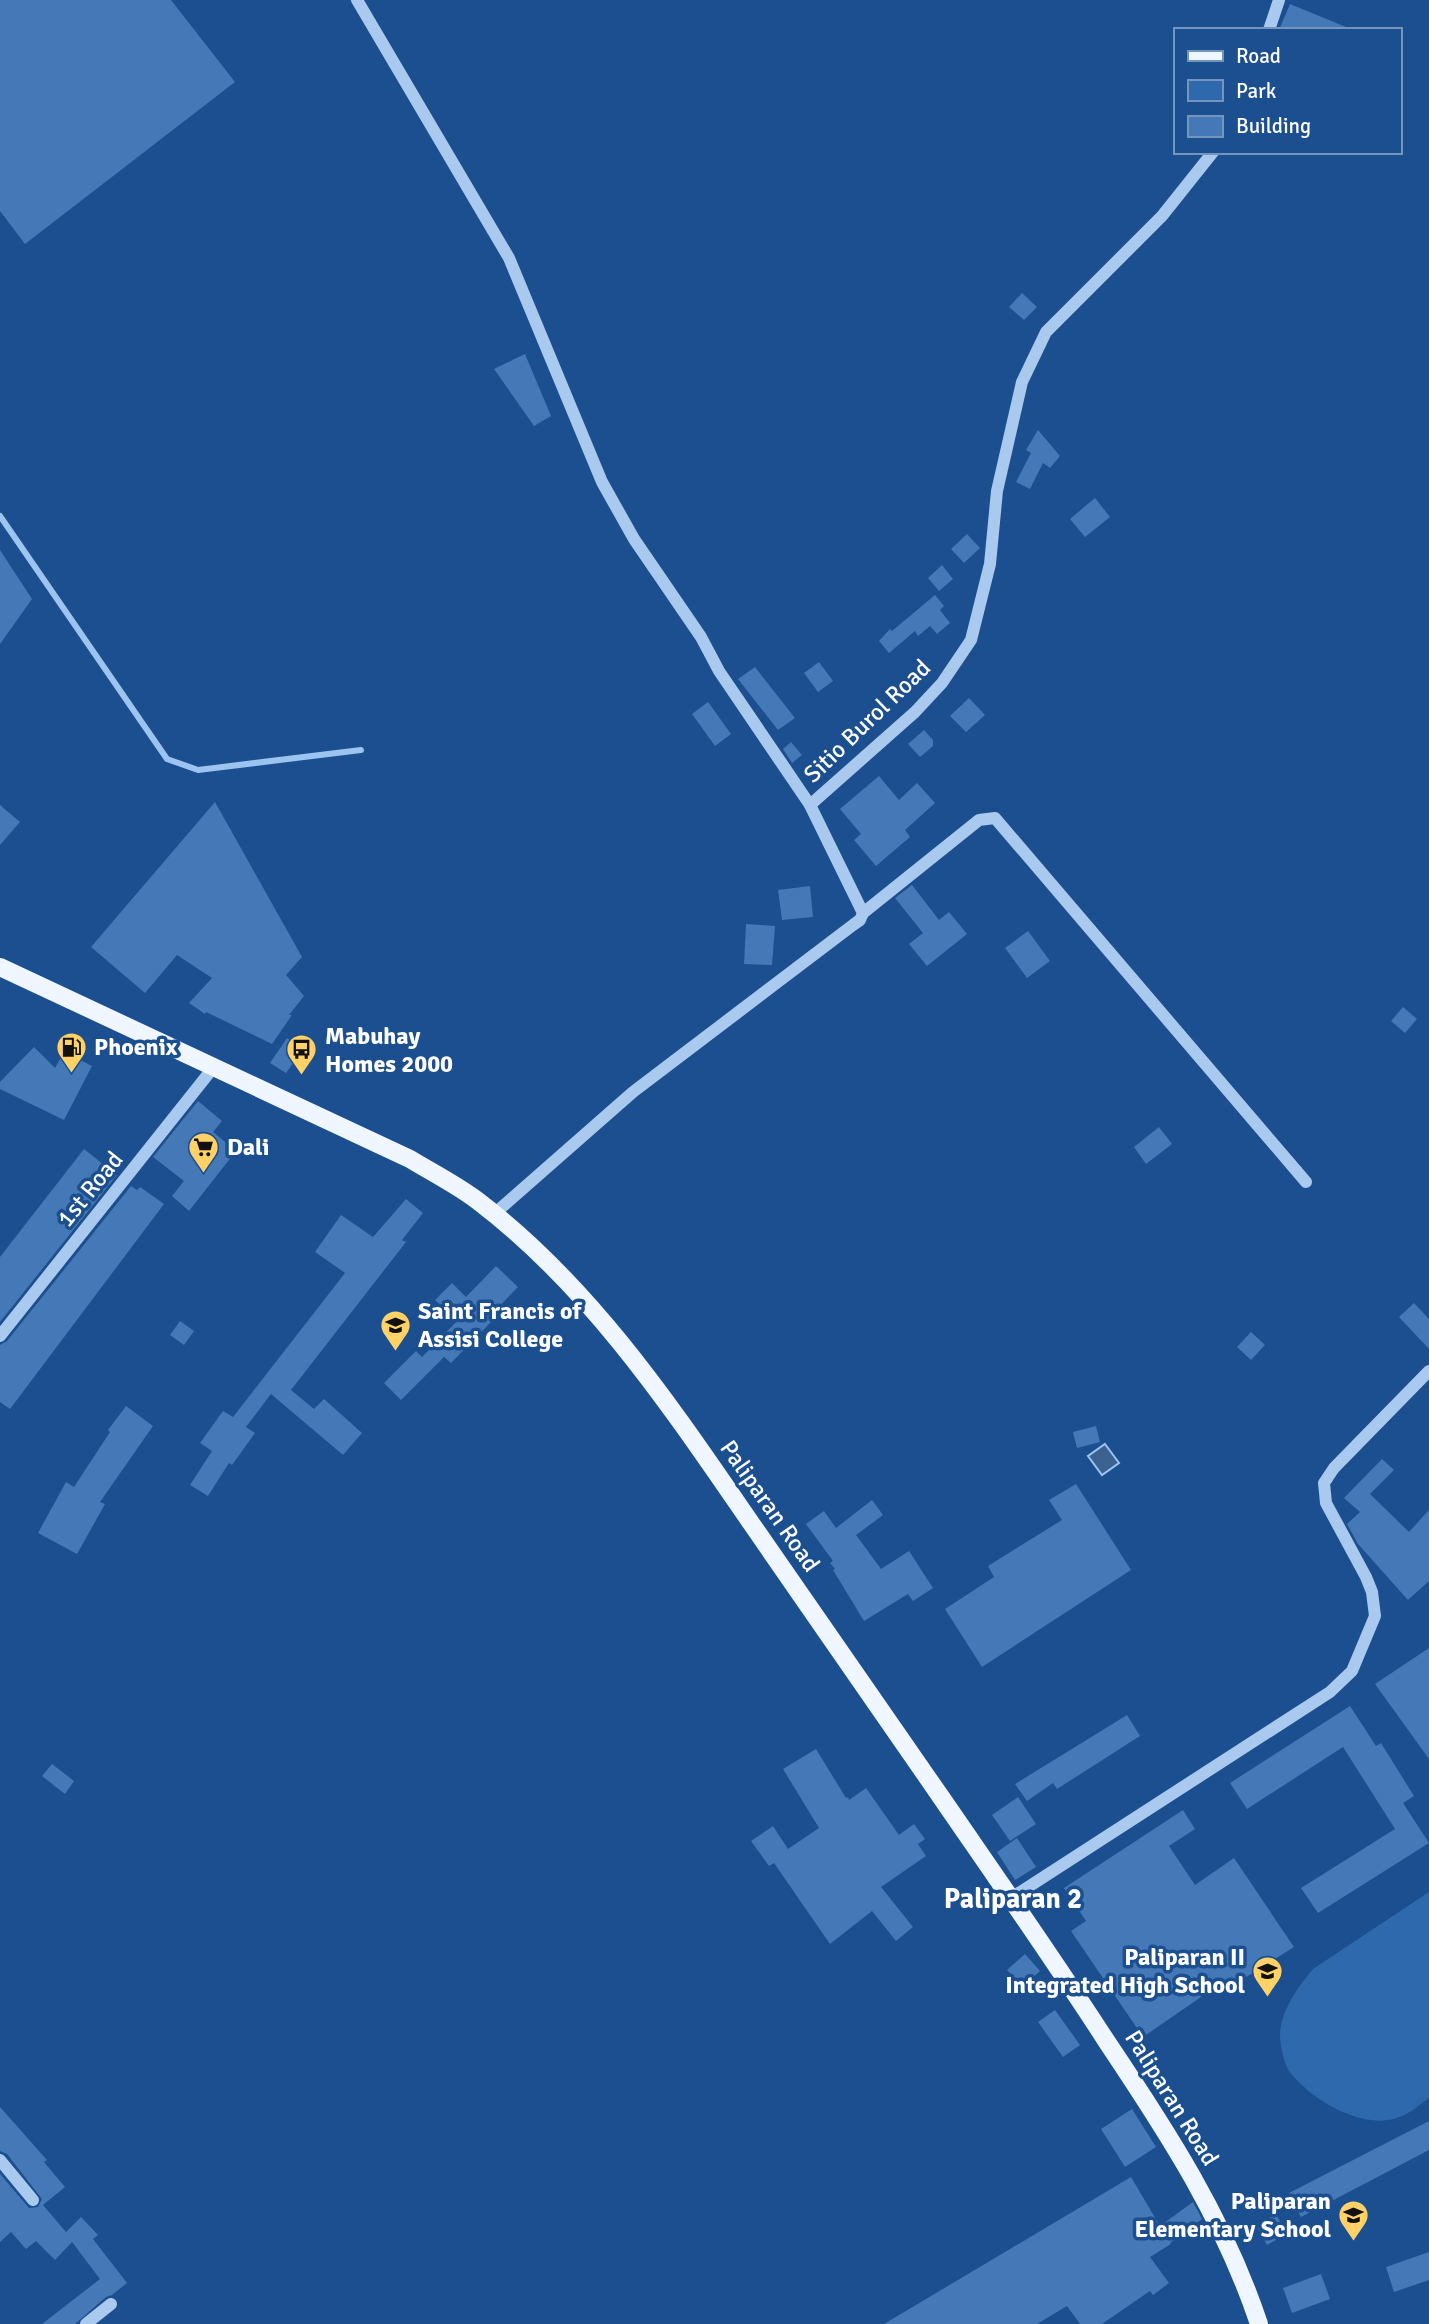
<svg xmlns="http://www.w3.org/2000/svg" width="1429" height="2324" font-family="Signika,sans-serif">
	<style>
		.green { fill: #2e69ad }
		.water { fill: #3c6290; stroke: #9cc4f0; stroke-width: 2 }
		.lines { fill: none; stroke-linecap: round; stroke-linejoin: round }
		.stream { stroke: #9cc4f0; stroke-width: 6 }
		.building { fill: #4478b7 }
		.minor { stroke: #a9c9ee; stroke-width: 12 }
		.major { stroke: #f0f6ff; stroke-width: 18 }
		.labels { text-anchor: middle; stroke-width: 7; stroke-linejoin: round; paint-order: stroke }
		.street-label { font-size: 24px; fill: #fff; stroke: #1b4f8f }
		.poi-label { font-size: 24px; font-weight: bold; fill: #fff; stroke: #1b4f8f; text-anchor: start }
		.quarter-label { font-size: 28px; font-weight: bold; fill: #fff; stroke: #1b4f8f }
	</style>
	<rect width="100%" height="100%" fill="#1b4f8f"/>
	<path class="green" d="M1429 1892V2098C1420 2104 1412 2112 1402 2116 1366 2133 1311 2100 1289 2071 1284 2064 1280 2044 1280 2035 1280 2012 1299 1985 1313 1969Z"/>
	<polygon class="water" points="1105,1444 1119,1463 1102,1475 1088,1456"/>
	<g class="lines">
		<polyline class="stream" points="0,516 167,759 198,770 361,750"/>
	</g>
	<g class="building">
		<polygon points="0,0 171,0 235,82 25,244 0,211"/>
		<polygon points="1290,4 1351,29 1351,30 1279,30"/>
		<polygon points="1022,293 1037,307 1024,320 1009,307"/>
		<polygon points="525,354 551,416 534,426 494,369"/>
		<polygon points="1038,430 1060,456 1050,468 1043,463 1030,489 1016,482 1031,453 1026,450"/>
		<polygon points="1095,498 1110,517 1085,537 1070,519"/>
		<polygon points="967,534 980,548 964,563 951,549"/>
		<polygon points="0,550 32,599 0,644"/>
		<polygon points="942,565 953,579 939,591 928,578"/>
		<polygon points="935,595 944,606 940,610 950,623 937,634 930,626 918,636 915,631 889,653 879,641 890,629 892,631"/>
		<polygon points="819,662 833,681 818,692 804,673"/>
		<polygon points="755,667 795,718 778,730 738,679"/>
		<polygon points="969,698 985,715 966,732 950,716"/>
		<polygon points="708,702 731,734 715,746 692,714"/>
		<polygon points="924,730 933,740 933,746 920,757 908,744"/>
		<polygon points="791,742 802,755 792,763 783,749"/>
		<polygon points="879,776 899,800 917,783 935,803 905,830 910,837 876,866 854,840 861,834 840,809"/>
		<polygon points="215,802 302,957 286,975 304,996 289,1015 292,1015 272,1044 206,1012 205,1014 189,1003 212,978 177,955 145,993 91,947"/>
		<polygon points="0,805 20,822 0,845"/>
		<polygon points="912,885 939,920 949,912 967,934 927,966 909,944 923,933 895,898"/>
		<polygon points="810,886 813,917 782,920 778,890"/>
		<polygon points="746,924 775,926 772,965 744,964"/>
		<polygon points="1028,931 1050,961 1027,978 1005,948"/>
		<polygon points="1403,1007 1417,1019 1405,1033 1391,1021"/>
		<polygon points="287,1038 303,1049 286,1073 270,1063"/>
		<polygon points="34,1047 55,1068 64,1052 92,1066 64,1120 0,1089 0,1082"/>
		<polygon points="198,1101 222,1121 213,1132 236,1151 189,1211 172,1196 184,1181 153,1157"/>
		<polygon points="1159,1127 1172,1144 1146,1164 1134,1147"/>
		<polygon points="84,1149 117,1175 0,1322 0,1257"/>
		<polygon points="131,1186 137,1190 140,1187 164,1204 10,1409 0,1402 0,1345 7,1341"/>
		<polygon points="406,1199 423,1213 402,1240 406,1242 291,1390 314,1409 324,1399 362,1433 343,1455 271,1394 246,1427 255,1433 232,1465 229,1463 208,1496 190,1485 212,1451 200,1443 223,1411 233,1417 345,1273 315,1252 341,1215 373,1237"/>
		<polygon points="496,1266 518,1287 488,1318 491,1322 451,1363 444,1357 401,1400 384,1383 416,1351 422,1357 457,1321 435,1300 452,1283 466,1297"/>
		<polygon points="1414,1303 1429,1319 1429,1349 1399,1317"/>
		<polygon points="180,1321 194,1331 184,1345 170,1335"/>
		<polygon points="1251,1332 1265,1345 1251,1360 1237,1347"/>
		<polygon points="126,1406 153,1426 100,1502 105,1504 77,1554 38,1533 66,1482 74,1487 110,1432 108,1430"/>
		<polygon points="1096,1426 1100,1442 1077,1448 1073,1432"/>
		<polygon points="1382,1459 1394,1470 1370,1494 1409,1532 1429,1510 1429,1581 1408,1600 1358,1544 1347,1524 1360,1512 1344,1498"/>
		<polygon points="1076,1484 1131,1570 982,1667 945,1609 994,1577 988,1566 1062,1520 1049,1500"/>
		<polygon points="872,1500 883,1515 856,1535 881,1569 909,1551 933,1588 913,1601 908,1594 864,1621 833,1570 835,1569 830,1563 833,1561 806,1524 824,1511 836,1528"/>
		<polygon points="1429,1648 1429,1759 1375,1684"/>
		<polygon points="1350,1706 1376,1746 1381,1743 1414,1796 1403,1803 1429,1843 1318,1913 1301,1888 1395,1829 1343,1747 1247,1809 1230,1783"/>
		<polygon points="1127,1715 1140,1736 1057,1789 1053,1783 1027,1801 1015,1784"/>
		<polygon points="816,1749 846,1798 848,1797 849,1800 866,1788 899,1835 914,1824 925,1839 918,1844 926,1856 881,1887 913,1927 896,1941 872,1911 830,1944 774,1863 769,1866 751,1841 773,1826 788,1849 819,1828 783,1769"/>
		<polygon points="52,1764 74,1781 65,1794 42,1776"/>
		<polygon points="1018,1797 1036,1824 1010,1841 992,1815"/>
		<polygon points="1183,1810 1195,1829 1169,1846 1195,1885 1234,1858 1294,1947 1224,1991 1220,1984 1143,2037 1071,1931 1086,1921 1064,1888"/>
		<polygon points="1017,1838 1036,1867 1015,1880 997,1852"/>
		<polygon points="1025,1954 1040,1971 1023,1987 1007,1970"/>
		<polygon points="1055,2010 1080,2045 1063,2057 1038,2022"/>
		<polygon points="0,2107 47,2160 44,2162 65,2187 43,2205 66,2232 81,2217 98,2235 93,2239 127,2283 112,2295 106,2297 75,2324 42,2324 100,2279 72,2242 55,2260 36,2241 26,2249 11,2232 0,2242 0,2174 29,2208 38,2207 42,2199 7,2154 0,2151"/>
		<polygon points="1132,2109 1156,2147 1125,2167 1101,2129"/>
		<polygon points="1429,2121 1429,2150 1301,2217 1289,2193"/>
		<polygon points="1131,2177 1160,2226 1193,2202 1202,2219 1170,2243 1171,2244 1150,2257 1169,2283 1153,2295 1150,2291 1102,2324 1080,2324 1067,2306 1037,2324 884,2324"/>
		<polygon points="1276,2214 1287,2234 1267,2245 1256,2225"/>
		<polygon points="1429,2252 1429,2280 1394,2292 1386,2267"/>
		<polygon points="1321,2274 1330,2299 1292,2313 1283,2288"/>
	</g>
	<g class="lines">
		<g class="minor">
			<polyline points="357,0 509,258 602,482 634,539 701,637 719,671 810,805 863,913 860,920 853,925 633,1092 494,1214"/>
			<polyline points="1269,30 1279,0"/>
			<polyline points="810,805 915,712 942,683 971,640 990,564 997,491 1022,382 1046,332 1162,216 1213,152"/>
			<polyline points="863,913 979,820 995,818 1306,1182"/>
			<polyline points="0,1336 213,1068"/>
			<polyline points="1011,1898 1330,1692 1352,1671 1375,1616 1372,1592 1366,1577 1326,1503 1324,1483 1334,1468 1429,1371"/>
			<polyline points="0,2160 33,2200"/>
			<polyline points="86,2324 111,2304"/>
		</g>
		<path class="major" d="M0 967 410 1159C433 1173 457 1185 478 1201 592 1288 671 1407 751 1523 815 1615 879 1707 943 1800 998 1880 1054 1960 1107 2042 1168 2133 1224 2219 1259 2324"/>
	</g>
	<defs>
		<symbol id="fuel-pin" viewBox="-11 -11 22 30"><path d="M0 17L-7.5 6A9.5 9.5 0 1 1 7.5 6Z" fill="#ffd166" stroke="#1b4f8f"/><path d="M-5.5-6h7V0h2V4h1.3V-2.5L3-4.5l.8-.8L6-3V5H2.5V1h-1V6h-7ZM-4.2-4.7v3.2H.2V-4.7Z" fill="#111"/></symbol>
		<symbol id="bus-pin" viewBox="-11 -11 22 30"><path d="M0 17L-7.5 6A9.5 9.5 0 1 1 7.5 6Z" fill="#ffd166" stroke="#1b4f8f"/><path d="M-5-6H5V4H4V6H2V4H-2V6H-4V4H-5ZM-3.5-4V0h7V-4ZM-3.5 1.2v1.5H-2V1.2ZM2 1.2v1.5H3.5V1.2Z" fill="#111"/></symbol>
		<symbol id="supermarket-pin" viewBox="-11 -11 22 30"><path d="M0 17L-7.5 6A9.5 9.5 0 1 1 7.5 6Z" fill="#ffd166" stroke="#1b4f8f"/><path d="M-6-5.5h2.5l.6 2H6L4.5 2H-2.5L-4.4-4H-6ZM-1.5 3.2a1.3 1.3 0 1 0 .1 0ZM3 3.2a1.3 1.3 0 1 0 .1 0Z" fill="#111"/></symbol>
		<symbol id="university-pin" viewBox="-11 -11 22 30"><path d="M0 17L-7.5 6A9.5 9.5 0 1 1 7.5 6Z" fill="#ffd166" stroke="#1b4f8f"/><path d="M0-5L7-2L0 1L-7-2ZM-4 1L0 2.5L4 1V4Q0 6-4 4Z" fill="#111"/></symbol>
		<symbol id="school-pin" viewBox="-11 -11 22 30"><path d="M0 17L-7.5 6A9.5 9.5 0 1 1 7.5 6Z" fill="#ffd166" stroke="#1b4f8f"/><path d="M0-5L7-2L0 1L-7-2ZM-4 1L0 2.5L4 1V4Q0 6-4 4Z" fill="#111"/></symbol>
	</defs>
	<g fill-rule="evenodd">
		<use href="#fuel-pin" x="54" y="1030" width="35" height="47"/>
		<use href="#bus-pin" x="284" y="1032" width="35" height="47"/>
		<use href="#supermarket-pin" x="186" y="1130" width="35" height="47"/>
		<use href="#university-pin" x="378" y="1308" width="35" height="47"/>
		<use href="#school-pin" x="1250" y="1954" width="35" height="47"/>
		<use href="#school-pin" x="1336" y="2198" width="35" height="47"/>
	</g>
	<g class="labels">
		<g class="street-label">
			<text transform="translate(867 721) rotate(-44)" y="8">Sitio Burol Road</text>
			<text transform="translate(90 1189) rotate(-51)" y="8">1st Road</text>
			<text transform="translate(770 1506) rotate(55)" y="8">Paliparan Road</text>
			<text transform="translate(1172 2098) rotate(58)" y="8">Paliparan Road</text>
		</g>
		<g class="poi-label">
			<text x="325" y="1044">Mabuhay<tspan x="325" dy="28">Homes 2000</tspan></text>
			<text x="94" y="1055">Phoenix</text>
			<text x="227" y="1155">Dali</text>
			<text x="418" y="1319">Saint Francis of<tspan x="418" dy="28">Assisi College</tspan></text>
			<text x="1245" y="1965" text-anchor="end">Paliparan II<tspan x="1245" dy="28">Integrated High School</tspan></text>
			<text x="1331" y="2209" text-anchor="end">Paliparan<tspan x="1331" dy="28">Elementary School</tspan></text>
		</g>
		<g class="quarter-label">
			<text x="1013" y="1908">Paliparan 2</text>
		</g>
	</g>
	<rect x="1174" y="28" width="228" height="126" fill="#1b4f8f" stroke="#7695bc" stroke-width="2"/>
	<rect x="1188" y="51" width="35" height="10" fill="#f0f6ff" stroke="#7695bc" stroke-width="2"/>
	<text x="1236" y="63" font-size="21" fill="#ffffff">Road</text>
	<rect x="1188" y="80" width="35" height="21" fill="#2e69ad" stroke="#7695bc" stroke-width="2"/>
	<text x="1236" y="98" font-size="21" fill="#ffffff">Park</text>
	<rect x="1188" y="116" width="35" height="21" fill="#4478b7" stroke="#7695bc" stroke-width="2"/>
	<text x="1236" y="133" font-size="21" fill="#ffffff">Building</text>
</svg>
